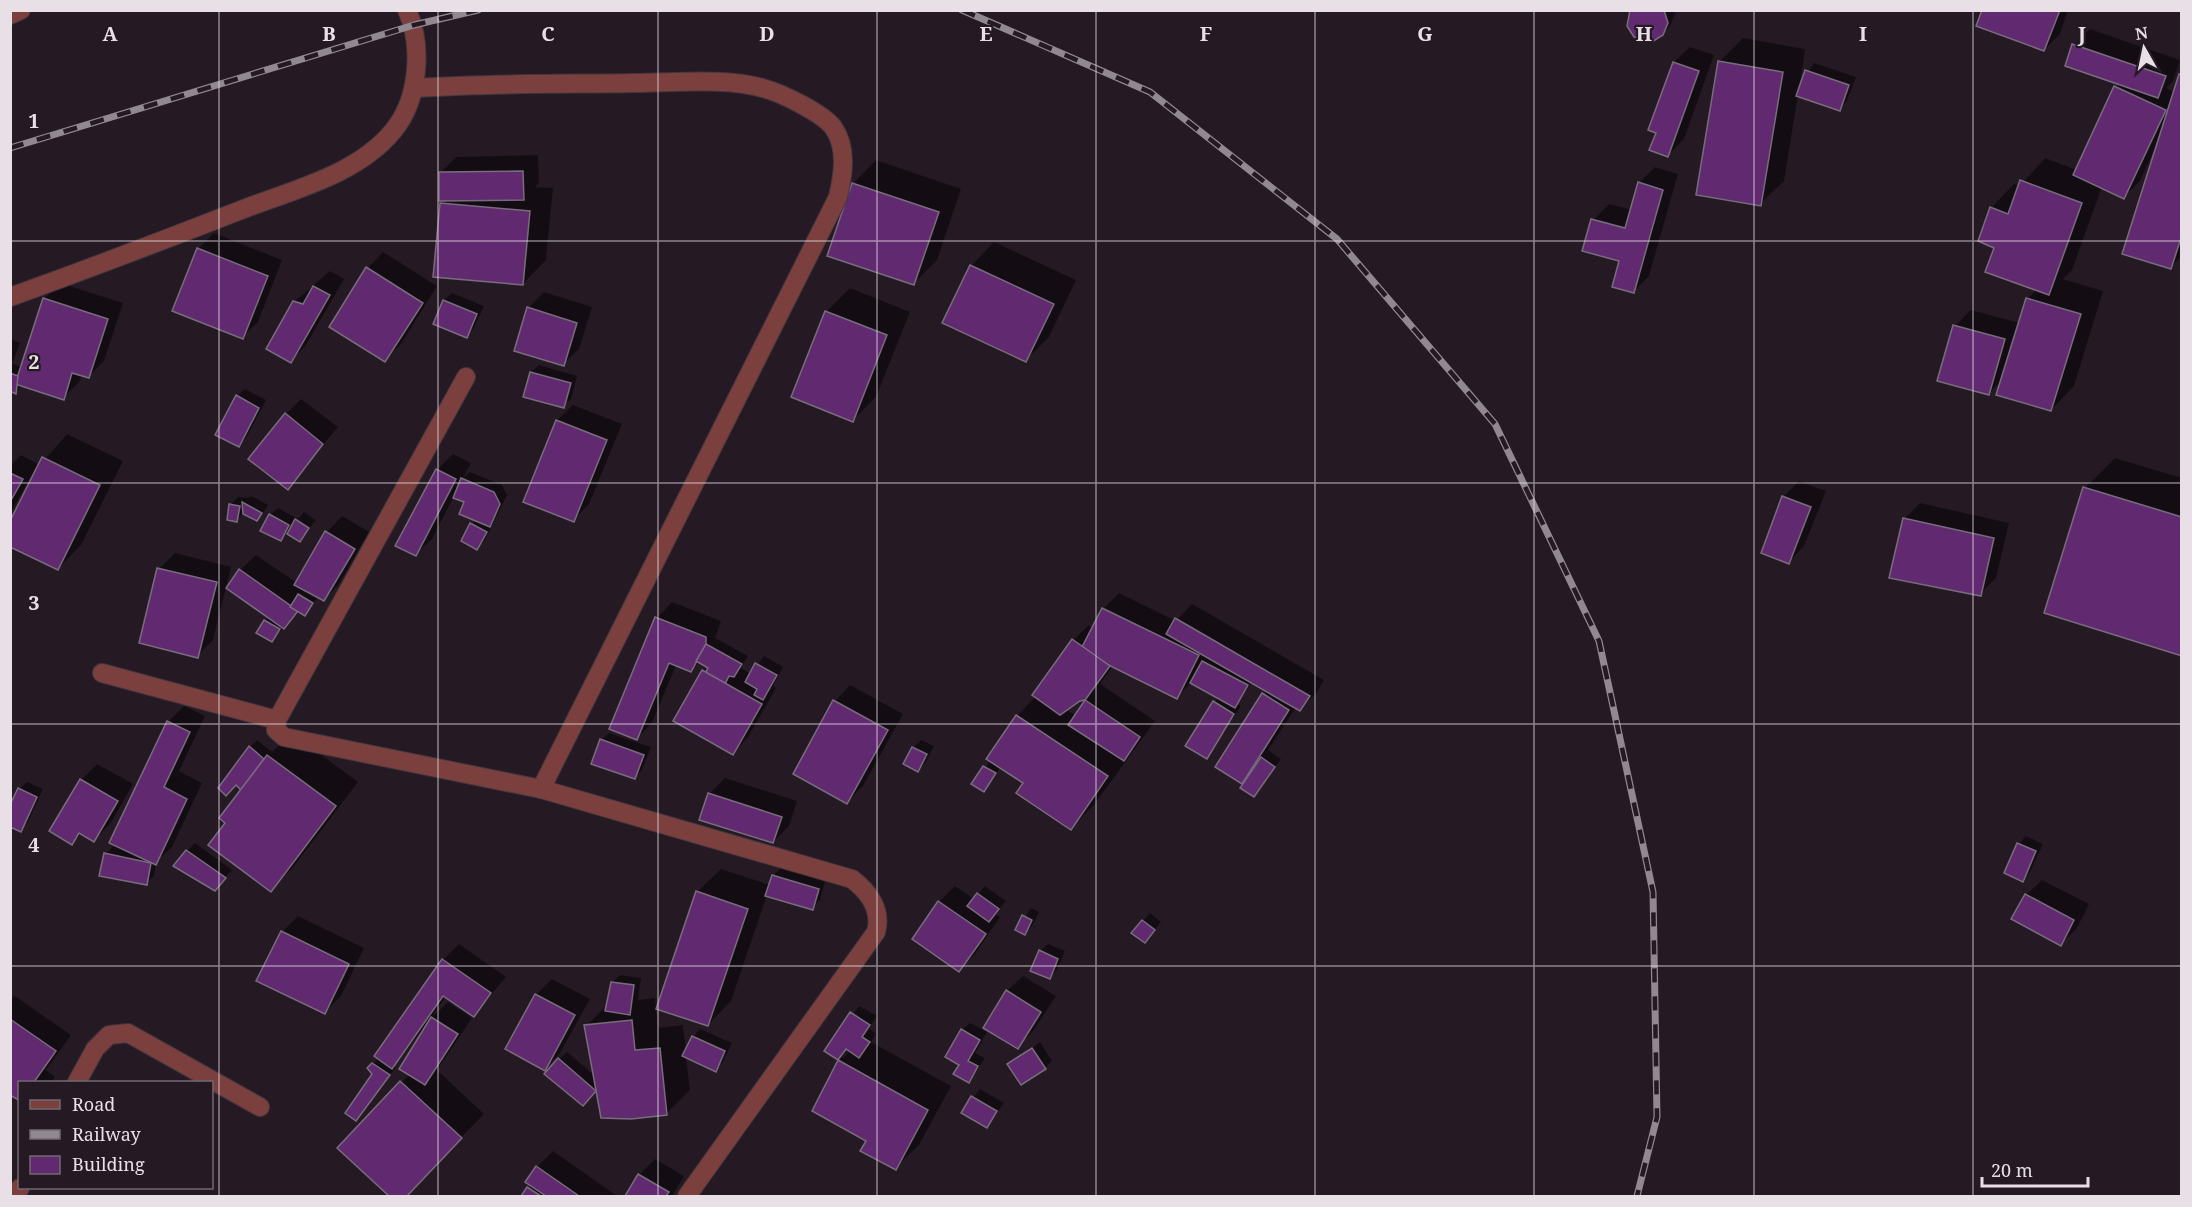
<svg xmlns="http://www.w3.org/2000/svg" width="2192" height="1207" font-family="'Noto Serif',serif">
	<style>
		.shadow { fill: #0007; fill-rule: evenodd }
		.building { fill: #61296f; stroke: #786d7c; stroke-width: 1.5 }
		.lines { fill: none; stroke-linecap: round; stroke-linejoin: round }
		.street-casing { stroke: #40363f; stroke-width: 20 }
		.street { stroke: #7b3f3d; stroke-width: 18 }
		.rail-casing { stroke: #928891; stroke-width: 7 }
		.rail { stroke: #251a24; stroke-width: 4.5; stroke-dasharray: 14; stroke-linecap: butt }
		.grid { fill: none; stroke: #e8dfe7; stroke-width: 1.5; stroke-opacity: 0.55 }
		.grid-label { font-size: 20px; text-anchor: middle; font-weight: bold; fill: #e8dfe7; stroke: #251a24; stroke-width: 4.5; stroke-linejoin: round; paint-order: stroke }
	</style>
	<rect width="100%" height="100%" fill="#251a24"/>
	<g class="shadow">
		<polygon points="1632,10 1674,10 1675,14 1670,26 1662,34 1652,40 1640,39 1631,32"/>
		<polygon points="1983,10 2068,10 2060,34 2044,50"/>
		<polygon points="2090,29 2180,60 2173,81 2166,88 2175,92 2182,74 2182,256 2170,267 2154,150 2140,181 2124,197 2102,187 2072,270 2063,279 2103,291 2074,386 2051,410 2003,379 1989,393 1955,326 1971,310 2020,323 2028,298 2037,289 1996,247 1991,208 2014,184 2020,186 2045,158 2077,170 2119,83 2074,45"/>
		<polygon points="1743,38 1805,49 1800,85 1814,63 1856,77 1847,101 1839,109 1798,95 1784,181 1760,204 1719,62"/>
		<polygon points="1690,47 1714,55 1684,139 1668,155 1674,62"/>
		<polygon points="538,155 539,183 535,187 553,188 546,260 523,284 441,204 446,199 440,173 456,157"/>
		<polygon points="876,160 961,189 937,260 914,283 853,184"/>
		<polygon points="1655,167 1678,174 1649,276 1633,292 1621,260 1593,220 1609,204 1632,210 1639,183"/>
		<polygon points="214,233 282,260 258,322 242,337 198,249"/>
		<polygon points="994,242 1076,280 1049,337 1026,360 971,266"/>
		<polygon points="383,252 437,286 401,344 385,360 368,268"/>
		<polygon points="330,271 344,279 306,345 291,361 294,302"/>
		<polygon points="60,283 123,303 104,361 88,377 82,375 79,382 63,398 23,385 16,392 10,390 10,339 20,343 12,364 22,367 44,299"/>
		<polygon points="850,288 910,312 876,397 853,420 826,312"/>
		<polygon points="544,292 592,307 579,349 563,364 528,308"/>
		<polygon points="452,293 484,306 474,328 467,336 444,300"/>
		<polygon points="539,365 577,376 571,399 563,406 531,372"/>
		<polygon points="245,389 266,400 246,438 238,445 237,396"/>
		<polygon points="301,399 338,427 287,488 286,414"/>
		<polygon points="573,405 622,424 589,504 574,520 525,501 557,420"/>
		<polygon points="67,434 123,461 81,545 58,569 38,468 36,467 10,514 10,466 21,455 40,465"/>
		<polygon points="453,454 471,463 463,478 470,472 502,485 507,495 485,540 477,548 472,524 476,520 466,502 454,496 432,539 416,554 437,470"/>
		<polygon points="2115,458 2182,478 2182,655 2085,488"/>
		<polygon points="1799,481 1826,491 1804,546 1789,562 1783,497"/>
		<polygon points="251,496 268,505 264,512 257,520 244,512 237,520 231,504 238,497 248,498"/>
		<polygon points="1920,503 2009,523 1996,578 1980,594 1891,577 1904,519"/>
		<polygon points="278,508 298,519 304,512 316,520 300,540 287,532 280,539 270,515"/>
		<polygon points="342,516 369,532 339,584 324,600 318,597 305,614 300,611 272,640 265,621 269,617 240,570 256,555 297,583 327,532"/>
		<polygon points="175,553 231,567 213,640 197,656 159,569"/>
		<path d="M1119 593 1176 621 1192 604 1324 680 1316 694 1300 709 1296 707 1268 750 1281 759 1254 795 1247 777 1242 782 1217 766 1267 690 1252 682 1237 704 1241 706 1206 757 1214 702 1219 697 1192 682 1177 697 1113 666 1100 684 1155 721 1094 805 1071 828 1025 782 1001 767 984 791 973 784 991 760 1017 716 1036 696 1073 640 1089 625 1093 628 1103 609ZM1079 699H1088L1076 716 1065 709Z"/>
		<polygon points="672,602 721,621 715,638 748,656 741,668 751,674 764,656 783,667 773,686 776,688 748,737 733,753 703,671 708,666 700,661 691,670 676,665 652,723 637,738 611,728 657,618"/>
		<polygon points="850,685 903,714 863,786 847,802 835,701"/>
		<polygon points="184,706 205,716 179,771 202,783 172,847 156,862 154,876 146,883 106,854 113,846 120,848 168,722"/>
		<polygon points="292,733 358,782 294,866 271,890 227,823 243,789 236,783 250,747 257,740 272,752"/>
		<polygon points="609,733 651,747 642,770 634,778 601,740"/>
		<polygon points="921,740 934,746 926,762 918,770 913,748"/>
		<polygon points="97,764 133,784 110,824 94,840 82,833 72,843 51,830 82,779"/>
		<polygon points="725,778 797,801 789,826 773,842 709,794"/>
		<polygon points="27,782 43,789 28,822 20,830 19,789"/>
		<polygon points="2026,836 2043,844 2030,872 2023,880 2019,844"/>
		<polygon points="195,843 232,870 222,881 187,851"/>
		<polygon points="781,868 825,881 820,900 812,908 767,895 731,1001 708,1025 697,892 721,869 770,885 773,876"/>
		<polygon points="2042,880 2089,904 2077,928 2061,944 2026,895"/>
		<polygon points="955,886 974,899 985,886 1006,901 995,914 1000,917 975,954 959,970 939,902"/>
		<polygon points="1031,908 1039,912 1032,926 1025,933 1017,930"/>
		<polygon points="1150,913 1161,922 1152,933 1143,921"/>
		<polygon points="298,916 364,948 341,996 325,1012 282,932"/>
		<polygon points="459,944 506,977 474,1015 446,996 431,1018 448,1002 472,1018 437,1070 484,1114 405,1196 391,1196 339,1148 410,1074 422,1035 420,1033 393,1065 396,1067 363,1112 373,1073 369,1068 379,1058 443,960"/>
		<polygon points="1048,944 1065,951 1057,970 1049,978 1040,951"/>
		<polygon points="620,975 641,978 638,1000 655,998 658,1028 683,1025 686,1051 693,1037 700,1029 732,1043 723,1062 716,1070 686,1057 690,1090 667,1113 597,1088 590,1097 559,1059 567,1052 595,1076 586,1026 608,1004 612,982"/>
		<polygon points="1023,976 1056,996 1033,1031 1017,1047 1007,991"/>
		<polygon points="552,979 590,999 560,1053 545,1069 507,1048 536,995"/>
		<polygon points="15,996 71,1035 46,1070 55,1077 51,1082 20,1082 10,1093 10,1000"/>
		<path d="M859 1006 877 1016 869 1028 876 1034 871 1042 951 1086 919 1145 895 1168 868 1140 814 1111 840 1060 826 1051ZM847 1048 850 1050 843 1058 842 1057Z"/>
		<polygon points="970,1023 987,1032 975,1053 985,1058 969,1081 961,1064 962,1030"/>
		<polygon points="1040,1042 1052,1061 1045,1068 1009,1064"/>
		<polygon points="980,1089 1004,1103 987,1126 963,1112"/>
		<polygon points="553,1151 617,1196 523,1196 532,1185 537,1167"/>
		<polygon points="655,1159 684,1176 672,1196 626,1196 639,1175"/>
	</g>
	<g class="building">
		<polygon points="1630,10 1664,10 1668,23 1663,35 1652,42 1634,37 1627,26"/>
		<polygon points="1982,10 2060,10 2044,51 1976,26"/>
		<polygon points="2072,44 2166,76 2158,98 2065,66"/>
		<polygon points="1718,61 1783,72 1761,206 1696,195"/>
		<polygon points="1673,62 1699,71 1668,157 1649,150 1656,133 1648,130"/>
		<polygon points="1805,70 1849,85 1840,111 1796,96"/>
		<polygon points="2179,74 2182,75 2182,235 2171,269 2122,254"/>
		<polygon points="2114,86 2166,110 2124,199 2073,175"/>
		<polygon points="523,171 524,200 439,201 439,172"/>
		<polygon points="2020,180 2082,203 2049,295 1985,272 1994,248 1978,241 1990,207 2008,214"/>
		<polygon points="1638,182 1663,190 1634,293 1612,287 1619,261 1582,251 1591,219 1625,228"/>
		<polygon points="852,183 939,212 914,285 827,256"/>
		<polygon points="440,203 530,211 523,285 433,277"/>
		<polygon points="197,248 268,276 243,339 172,311"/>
		<polygon points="970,265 1054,304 1026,362 942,323"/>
		<polygon points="366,267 423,303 385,362 329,327"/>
		<polygon points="313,286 330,295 291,363 266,349 293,301 303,304"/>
		<polygon points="43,298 108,319 89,378 72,373 64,400 15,384"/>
		<polygon points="2026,298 2081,314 2051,411 1996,395"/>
		<polygon points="443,300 477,314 467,338 433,324"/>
		<polygon points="527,307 577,323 564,366 514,351"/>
		<polygon points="825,311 887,335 853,422 791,397"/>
		<polygon points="1953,325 2005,339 1989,395 1937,381"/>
		<polygon points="530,372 571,383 564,408 523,397"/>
		<polygon points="10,373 18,376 16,394 10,391"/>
		<polygon points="236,395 259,408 239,447 215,435"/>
		<polygon points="285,413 323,444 288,490 248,459"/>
		<polygon points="556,420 607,440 574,522 523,502"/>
		<polygon points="42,457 100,485 58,570 10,547 10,521"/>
		<polygon points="436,469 456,479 416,556 395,546"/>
		<polygon points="10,473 23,479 10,502"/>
		<polygon points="461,478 494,492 500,504 490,527 459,514 464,502 453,498"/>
		<polygon points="2083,487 2182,517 2182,656 2044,613"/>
		<polygon points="1782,496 1811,507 1789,564 1761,553"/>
		<polygon points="242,502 262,513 257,521 243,514"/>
		<polygon points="229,504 240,506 237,522 227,520"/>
		<polygon points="269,514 289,525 281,541 260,531"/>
		<polygon points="1903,518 1994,538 1981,596 1889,578"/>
		<polygon points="295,519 309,528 300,542 287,534"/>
		<polygon points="470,523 487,532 477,550 461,541"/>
		<polygon points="325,531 355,549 324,601 294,585"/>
		<polygon points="157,568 217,582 198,658 139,643"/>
		<polygon points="239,569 298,611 284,629 226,588"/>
		<polygon points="298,594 313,603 305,616 290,607"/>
		<polygon points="1102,608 1199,655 1177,699 1080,651"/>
		<polygon points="655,617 706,637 706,644 691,672 669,663 637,740 609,729"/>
		<polygon points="1175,618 1310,696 1300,711 1166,634"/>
		<polygon points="264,620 280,629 272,642 256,633"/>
		<polygon points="1072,639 1110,666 1085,700 1080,701 1060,715 1032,695"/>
		<polygon points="706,644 742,664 734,677 729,676 725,684 705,673 708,668 696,661"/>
		<polygon points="1202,661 1248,685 1235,708 1190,683"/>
		<polygon points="755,663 777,675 763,700 754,695 757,689 745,682"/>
		<polygon points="702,670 762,704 733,755 673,721"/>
		<polygon points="1262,693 1289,710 1242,784 1215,767"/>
		<polygon points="833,700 888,730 847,804 793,774"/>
		<polygon points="1085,700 1140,737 1124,761 1068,725"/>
		<polygon points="1213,701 1234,714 1207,759 1185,746"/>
		<polygon points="1016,715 1108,776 1071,830 1016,793 1023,783 986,759"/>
		<polygon points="167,721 190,732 164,787 187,799 156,865 109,843"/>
		<polygon points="600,739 644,755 635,779 591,764"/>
		<polygon points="249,746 264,759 241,790 236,785 226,796 218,788"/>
		<polygon points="912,747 927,754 918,772 903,764"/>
		<polygon points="267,755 336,806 271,892 208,845 225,823 219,818"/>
		<polygon points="1261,757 1275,767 1254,797 1240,788"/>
		<polygon points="983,766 996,773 984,792 971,784"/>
		<polygon points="80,779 118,801 94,842 79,833 72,845 49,831"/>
		<polygon points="18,788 37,797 21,832 10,827 10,805"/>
		<polygon points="708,793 782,817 773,843 699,820"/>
		<polygon points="2017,843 2036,851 2023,882 2004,873"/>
		<polygon points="186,850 226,878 215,891 173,866"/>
		<polygon points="104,853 151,863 147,885 99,876"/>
		<polygon points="772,875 819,889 813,910 765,896"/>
		<polygon points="696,891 748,909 708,1026 656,1009"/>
		<polygon points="977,893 999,909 989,922 967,906"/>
		<polygon points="2025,894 2074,920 2061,946 2011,919"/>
		<polygon points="938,901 986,934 959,972 912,939"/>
		<polygon points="1022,915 1032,920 1025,935 1015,930"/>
		<polygon points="1142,920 1155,930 1145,943 1131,933"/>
		<polygon points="281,931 349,964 325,1014 256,981"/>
		<polygon points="1039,950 1058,959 1050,979 1030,971"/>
		<polygon points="442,959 491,993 474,1017 443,996 392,1069 374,1056"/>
		<polygon points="611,982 634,985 630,1015 605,1011"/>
		<polygon points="1006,990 1041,1012 1018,1049 983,1028"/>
		<polygon points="535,994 575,1015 545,1071 505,1049"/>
		<polygon points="850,1012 870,1025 862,1037 870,1042 859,1058 846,1049 838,1060 824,1051"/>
		<polygon points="431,1017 458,1034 425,1085 399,1069"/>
		<polygon points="10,1019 56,1051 34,1082 20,1082 20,1101 10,1095"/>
		<polygon points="632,1020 635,1050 660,1048 667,1115 631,1119 601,1118 584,1025"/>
		<polygon points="961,1029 980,1040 968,1061 978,1066 969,1083 953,1074 959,1065 945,1057"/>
		<polygon points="692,1036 725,1051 716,1072 682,1056"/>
		<polygon points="1032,1048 1046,1069 1021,1085 1007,1064"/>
		<polygon points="558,1058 596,1091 583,1106 544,1074"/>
		<polygon points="838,1060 928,1110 896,1170 860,1151 866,1141 812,1111"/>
		<polygon points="372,1063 390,1075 356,1121 345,1113 372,1074 367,1068"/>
		<polygon points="400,1081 462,1138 407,1196 389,1196 337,1148"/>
		<polygon points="971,1096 997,1111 987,1128 961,1113"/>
		<polygon points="536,1166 579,1196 546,1196 525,1182"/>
		<polygon points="638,1174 669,1192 666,1196 625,1196"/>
		<polygon points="527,1187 541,1196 521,1196"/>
	</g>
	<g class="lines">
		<defs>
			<g id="street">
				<polyline points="10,15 21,10"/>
				<path d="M415 88C488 83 561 84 634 83 674 83 727 77 766 89 783 94 822 113 833 127 848 148 843 175 838 197L541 789"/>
				<path d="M10 297C88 269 164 240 241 210 292 190 357 175 393 131 419 100 423 46 407 10"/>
				<path d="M466 377 277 720 276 730 284 737 541 789 852 879C869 892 882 910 876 932L687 1196"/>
				<polyline points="102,673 277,720"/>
				<polyline points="77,1082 95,1049 109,1035 128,1033 260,1107"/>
				<polyline points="15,1196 20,1188"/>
			</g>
		</defs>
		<use href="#street" class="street-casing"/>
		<use href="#street" class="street"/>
		<defs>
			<g id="rail">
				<polyline points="962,10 1150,92 1337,239 1495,424 1599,641 1653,892 1657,1117 1637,1196"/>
				<polyline points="10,148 414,25 478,10"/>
			</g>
		</defs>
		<use href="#rail" class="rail-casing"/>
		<use href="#rail" class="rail"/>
	</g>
	<path class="grid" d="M219 10V1196M438 10V1196M658 10V1196M877 10V1196M1096 10V1196M1315 10V1196M1534 10V1196M1754 10V1196M1973 10V1196M10 241H2182M10 483H2182M10 724H2182M10 966H2182"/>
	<g class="grid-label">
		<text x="110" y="41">A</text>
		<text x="329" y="41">B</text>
		<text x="548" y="41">C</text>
		<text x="767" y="41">D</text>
		<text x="986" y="41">E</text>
		<text x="1206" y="41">F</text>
		<text x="1425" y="41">G</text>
		<text x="1644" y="41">H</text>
		<text x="1863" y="41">I</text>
		<text x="2082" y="41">J</text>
		<text x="34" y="128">1</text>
		<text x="34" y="369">2</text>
		<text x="34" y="610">3</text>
		<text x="34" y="852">4</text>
	</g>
	<rect width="2192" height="1207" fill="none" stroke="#e8dfe7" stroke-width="24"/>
	<rect x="18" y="1081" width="195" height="108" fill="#251a24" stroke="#736972" stroke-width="1.5"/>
	<rect x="30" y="1100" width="30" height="9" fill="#7b3f3d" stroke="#736972" stroke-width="1.5"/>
	<text x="72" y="1111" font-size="18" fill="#e8dfe7">Road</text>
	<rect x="30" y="1130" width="30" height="9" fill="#928891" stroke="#736972" stroke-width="1.5"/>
	<text x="72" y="1141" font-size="18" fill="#e8dfe7">Railway</text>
	<rect x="30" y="1156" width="30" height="18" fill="#61296f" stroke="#736972" stroke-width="1.5"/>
	<text x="72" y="1171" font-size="18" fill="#e8dfe7">Building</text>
	<g transform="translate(2144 48) rotate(351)" stroke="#251a24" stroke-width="4.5" paint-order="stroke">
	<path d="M0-4.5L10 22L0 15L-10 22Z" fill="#e8dfe7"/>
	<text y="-9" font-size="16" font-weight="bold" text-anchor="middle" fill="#e8dfe7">N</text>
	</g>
	<path d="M1982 1177v9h106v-9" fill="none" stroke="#e8dfe7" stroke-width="3"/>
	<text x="1991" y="1177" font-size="18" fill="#e8dfe7" stroke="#251a24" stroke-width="4.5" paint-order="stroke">20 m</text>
</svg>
